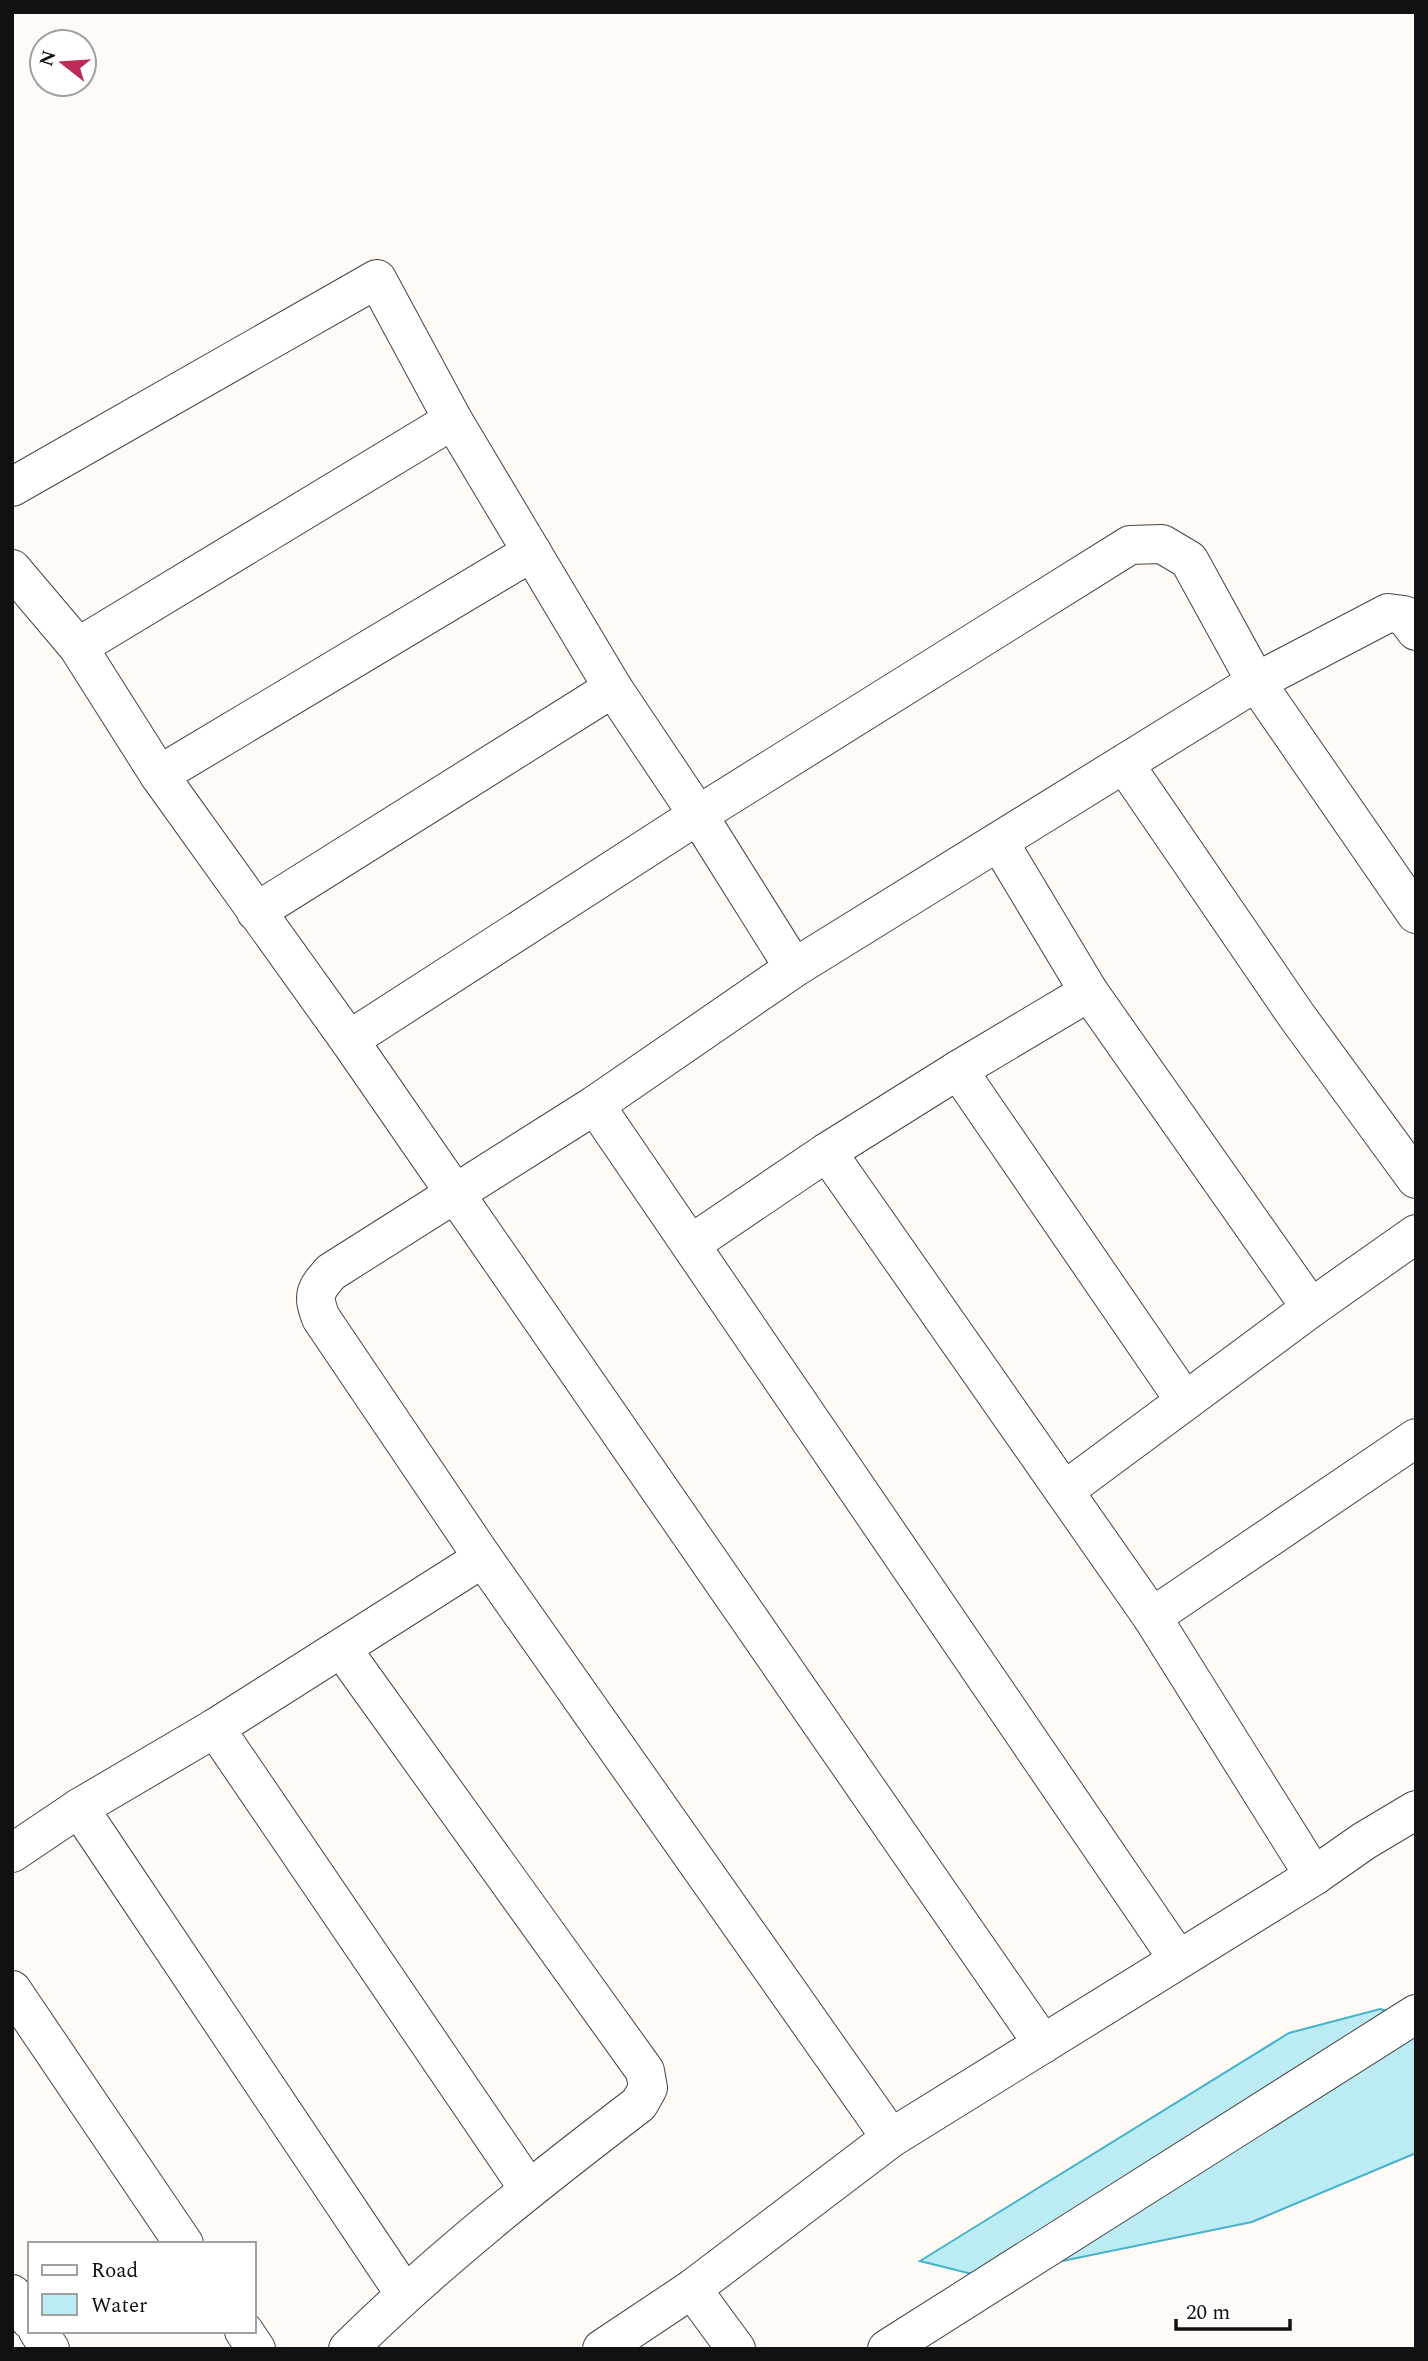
<svg xmlns="http://www.w3.org/2000/svg" width="1428" height="2361" font-family="Spectral,serif">
	<style>
		.water { fill: #bbecf4; stroke: #45b3c9; stroke-width: 2 }
		.lines { fill: none; stroke-linecap: round; stroke-linejoin: round }
		.street-casing { stroke: #444; stroke-width: 40 }
		.street { stroke: #fff; stroke-width: 38 }
	</style>
	<rect width="100%" height="100%" fill="#fffaf5"/>
	<polygon class="water" points="1380,2009 1416,2019 1416,2153 1252,2222 984,2277 920,2261 1289,2033"/>
	<g class="lines">
		<defs>
			<g id="street">
				<polyline points="12,487 377,279 453,420 613,688 698,815 794,968"/>
				<polyline points="12,569 78,647 159,775 349,1040 1043,2044"/>
				<polyline points="78,647 453,420"/>
				<polyline points="1125,765 1296,1015 1416,1179"/>
				<polyline points="159,775 532,552"/>
				<polyline points="999,842 1089,992 1311,1308"/>
				<polyline points="256,912 613,688"/>
				<polyline points="349,1040 698,815 1130,545 1162,544 1189,560 1256,682 1416,914"/>
				<polyline points="958,1070 1185,1401"/>
				<polyline points="595,1105 1178,1959"/>
				<polyline points="827,1152 1152,1617 1314,1876"/>
				<polyline points="691,1244 827,1152 958,1070 1089,992"/>
				<polyline points="1064,1491 1311,1308 1416,1234"/>
				<polyline points="1152,1617 1416,1438"/>
				<path d="M342 1649 645 2071 648 2088 639 2104C537 2182 439 2259 348 2349"/>
				<polyline points="215,1728 528,2188"/>
				<polyline points="79,1808 404,2293"/>
				<polyline points="12,1853 79,1808 215,1728 483,1558"/>
				<polyline points="12,1990 184,2244"/>
				<path d="M891 2138 483 1558 321 1318C312 1295 315 1290 331 1272L595 1105 794 968 1256 682 1388 613 1404 615 1416 631"/>
				<polyline points="692,2289 736,2349"/>
				<polyline points="12,2294 30,2320"/>
				<polyline points="38,2331 50,2349"/>
				<polyline points="244,2331 256,2349"/>
				<polyline points="602,2349 692,2289 891,2138 1314,1876 1364,1841 1416,1810"/>
				<polyline points="887,2349 1416,2014"/>
			</g>
		</defs>
		<use href="#street" class="street-casing"/>
		<use href="#street" class="street"/>
	</g>
	<rect width="1428" height="2361" fill="none" stroke="#111111" stroke-width="28"/>
	<rect x="28" y="2242" width="228" height="91" fill="#ffffff" stroke="#a0a0a0" stroke-width="2"/>
	<rect x="42" y="2265" width="35" height="10" fill="#ffffff" stroke="#a0a0a0" stroke-width="2"/>
	<text x="91" y="2277" font-size="21" fill="#111111">Road</text>
	<rect x="42" y="2294" width="35" height="21" fill="#bbecf4" stroke="#a0a0a0" stroke-width="2"/>
	<text x="91" y="2312" font-size="21" fill="#111111">Water</text>
	<g transform="translate(63 63) rotate(287)"><circle r="33" fill="#ffffff" stroke="#a0a0a0" stroke-width="2"/>
	<path d="M0-5L12 26L0 18L-12 26Z" fill="#bd2c55"/>
	<text y="-10" font-size="19" font-weight="bold" text-anchor="middle" fill="#111111">N</text>
	</g>
	<path d="M1176 2319v10h114v-10" fill="none" stroke="#111111" stroke-width="3.5"/>
	<text x="1186" y="2319" font-size="21" fill="#111111" stroke="#ffffff" stroke-width="5" paint-order="stroke">20 m</text>
</svg>
